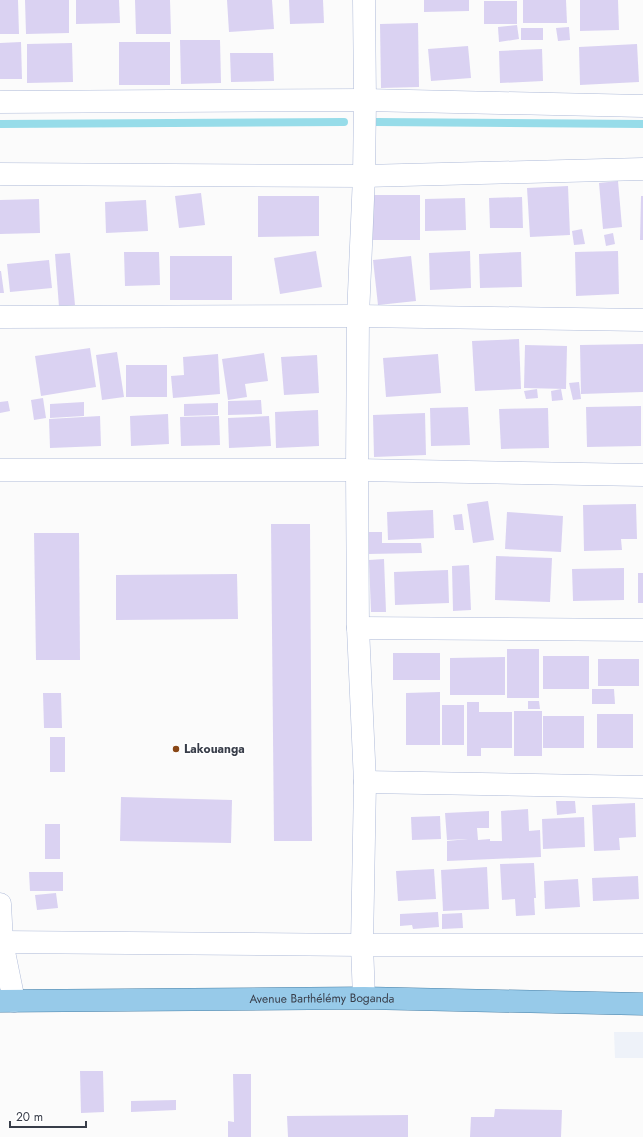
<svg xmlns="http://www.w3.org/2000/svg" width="643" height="1137" font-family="Jost,sans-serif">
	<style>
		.built { fill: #eef2f9 }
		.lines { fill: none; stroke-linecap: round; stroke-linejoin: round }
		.stream { stroke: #97dce9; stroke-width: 8 }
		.building { fill: #dad2f2 }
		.street-casing { stroke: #afbbd9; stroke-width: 23 }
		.primary-casing { stroke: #4981a8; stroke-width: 23 }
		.street { stroke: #fff; stroke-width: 22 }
		.primary { stroke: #97cae9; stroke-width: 22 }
		.poi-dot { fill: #894716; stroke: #fff; stroke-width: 1.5 }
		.labels { text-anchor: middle; stroke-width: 3; stroke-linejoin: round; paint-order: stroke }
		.poi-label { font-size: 12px; font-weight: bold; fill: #383d49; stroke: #fff; text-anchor: start }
		.street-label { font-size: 12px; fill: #383d49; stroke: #fff }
	</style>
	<rect width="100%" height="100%" fill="#fbfbfb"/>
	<polygon class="built" points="614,1032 643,1032 643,1058 615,1058"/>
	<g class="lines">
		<g class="stream">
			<polyline points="376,122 643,124"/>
			<polyline points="0,124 344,122"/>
		</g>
	</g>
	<g class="building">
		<polygon points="0,0 18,0 19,34 0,34"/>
		<polygon points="25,0 69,0 69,33 26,34"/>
		<polygon points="76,0 119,0 120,23 76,24"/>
		<polygon points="135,0 170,0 171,34 136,34"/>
		<polygon points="227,0 272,0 274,29 229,32"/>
		<polygon points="289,0 323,0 324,23 290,24"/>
		<polygon points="424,0 469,0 469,11 424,12"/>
		<polygon points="523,0 566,0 567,23 523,23"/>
		<polygon points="580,0 618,0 619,30 580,31"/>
		<rect x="484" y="1" width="33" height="23"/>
		<polygon points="418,23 419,87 381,88 380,24"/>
		<polygon points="517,25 519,39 499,42 498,27"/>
		<polygon points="569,27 570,40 558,41 556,28"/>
		<rect x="521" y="28" width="22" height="12"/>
		<polygon points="180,40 220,40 221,83 181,84"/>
		<polygon points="21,42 22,79 0,79 0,43"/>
		<rect x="119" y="42" width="51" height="43"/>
		<polygon points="72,43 73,82 27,83 27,44"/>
		<polygon points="637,44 639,82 580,85 579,47"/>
		<polygon points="468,46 471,78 431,81 428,49"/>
		<polygon points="542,49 543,81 500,83 499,51"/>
		<polygon points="230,53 273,53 274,81 231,82"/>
		<polygon points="618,181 622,227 603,229 599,183"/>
		<polygon points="568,186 570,235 530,237 527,188"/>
		<polygon points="201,193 205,225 179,228 175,196"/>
		<rect x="371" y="195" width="49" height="45"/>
		<polygon points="258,196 319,196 319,236 258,237"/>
		<polygon points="641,196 643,196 643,240 640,240"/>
		<polygon points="522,197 523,228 490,228 489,198"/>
		<polygon points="465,198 466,230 425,231 425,199"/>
		<polygon points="39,199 40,233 0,234 0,200"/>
		<polygon points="146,200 148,231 106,233 105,202"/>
		<polygon points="582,229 585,244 574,245 572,231"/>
		<polygon points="613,233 615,244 606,246 604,235"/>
		<polygon points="316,251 322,287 280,294 274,258"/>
		<polygon points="470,251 471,288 430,290 429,253"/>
		<polygon points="618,251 619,294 576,296 575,252"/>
		<polygon points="124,252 159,252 160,285 125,286"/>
		<polygon points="521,252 522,287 480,288 479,254"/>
		<polygon points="70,253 75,305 59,307 55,254"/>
		<rect x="170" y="256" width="62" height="44"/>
		<polygon points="411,256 416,301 378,305 373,260"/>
		<polygon points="49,260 52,288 10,292 7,264"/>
		<polygon points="0,271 1,271 4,293 0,293"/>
		<polygon points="519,339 521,389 475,391 472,341"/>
		<polygon points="643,344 643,392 581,394 580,345"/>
		<polygon points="525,345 567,346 566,389 524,388"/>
		<polygon points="90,348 96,387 41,396 35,356"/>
		<polygon points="117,352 124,397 102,400 96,355"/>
		<polygon points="264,353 268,381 245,384 247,397 228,400 222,359"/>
		<polygon points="218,354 220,394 173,398 171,376 184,375 183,357"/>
		<polygon points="438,354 441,393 386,397 383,358"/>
		<polygon points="317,355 319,393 284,395 281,357"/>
		<rect x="126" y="365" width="41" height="32"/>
		<polygon points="579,382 581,399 573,400 569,383"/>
		<polygon points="537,389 538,398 526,399 524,391"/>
		<polygon points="561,389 563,400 552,401 551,391"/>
		<polygon points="43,398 46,418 34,420 31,400"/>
		<polygon points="261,400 262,414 228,415 228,401"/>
		<polygon points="8,401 10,411 0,413 0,402"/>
		<polygon points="84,402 84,416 50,418 50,404"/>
		<polygon points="218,403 218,415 184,416 184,404"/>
		<polygon points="641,406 641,446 587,447 586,407"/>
		<polygon points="468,407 470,445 431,446 430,408"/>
		<polygon points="548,408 549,448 501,449 499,409"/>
		<polygon points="318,410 319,446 276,448 275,412"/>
		<polygon points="425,413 426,455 374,457 373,415"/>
		<polygon points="168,414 169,444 131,446 130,416"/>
		<polygon points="100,416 101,446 50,448 49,419"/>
		<polygon points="219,416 220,445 181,446 180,417"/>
		<polygon points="269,416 271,446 229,448 228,418"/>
		<polygon points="488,501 494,540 473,543 467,504"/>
		<polygon points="636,504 637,539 621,539 622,550 584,551 583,505"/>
		<polygon points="433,510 434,538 388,540 387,512"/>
		<polygon points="507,512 563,516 561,552 505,549"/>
		<polygon points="462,514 464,530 455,530 453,515"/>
		<polygon points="271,524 310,524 312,841 274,841"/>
		<polygon points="368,532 382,532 382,543 421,543 422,553 368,554"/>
		<polygon points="34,533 79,533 80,660 36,660"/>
		<polygon points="496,556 552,558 550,602 495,600"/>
		<polygon points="384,559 386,612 371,612 369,560"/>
		<polygon points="469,565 471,610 453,611 452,566"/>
		<polygon points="624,568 624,600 573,601 572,569"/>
		<polygon points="448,570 449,603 395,605 394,572"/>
		<rect x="638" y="573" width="5" height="30"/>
		<polygon points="237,574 238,619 116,620 116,575"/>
		<rect x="507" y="649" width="32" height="49"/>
		<rect x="393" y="653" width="47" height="27"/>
		<rect x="543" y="656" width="46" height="33"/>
		<polygon points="505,657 505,695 450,695 450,658"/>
		<rect x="598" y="659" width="41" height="27"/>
		<polygon points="592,689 614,689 615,704 592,704"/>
		<polygon points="440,692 440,745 406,745 406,693"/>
		<polygon points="43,693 61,693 62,728 44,728"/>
		<polygon points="528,701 539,701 540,709 528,709"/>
		<polygon points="467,702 479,702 479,712 512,712 512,748 481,748 481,756 467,756"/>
		<rect x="442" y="705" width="22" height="40"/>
		<rect x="514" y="711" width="28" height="45"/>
		<rect x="597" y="714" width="36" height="34"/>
		<rect x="543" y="716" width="41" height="32"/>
		<rect x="50" y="737" width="15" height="35"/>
		<polygon points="121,797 232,800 231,843 120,841"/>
		<polygon points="556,801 575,801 576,813 557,815"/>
		<polygon points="635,803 636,837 619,838 620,850 594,851 592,805"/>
		<polygon points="528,809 529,831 540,830 541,857 447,861 447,841 468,839 447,840 445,813 489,811 489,828 477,828 478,840 490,839 490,841 502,841 501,811"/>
		<polygon points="440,816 441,839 412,840 411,817"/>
		<polygon points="584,817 585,847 543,849 542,819"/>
		<rect x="45" y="824" width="15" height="35"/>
		<polygon points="534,863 536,898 534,898 535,915 516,916 515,899 502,900 500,864"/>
		<polygon points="487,867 489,909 443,911 441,870"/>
		<polygon points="434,869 436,899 398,901 396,871"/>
		<polygon points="29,872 63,872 63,891 30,891"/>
		<polygon points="638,876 639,899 593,901 592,878"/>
		<polygon points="578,879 580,907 545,909 544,881"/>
		<polygon points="56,893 58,908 37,910 35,895"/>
		<polygon points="438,912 439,927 413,929 412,925 400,926 400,914"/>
		<polygon points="462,913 463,928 442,929 442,914"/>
		<polygon points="80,1071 103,1071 104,1112 81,1113"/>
		<polygon points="233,1074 251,1074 251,1137 228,1137 228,1121 234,1122"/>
		<polygon points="176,1100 176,1110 131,1112 131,1101"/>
		<polygon points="495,1109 562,1110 561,1137 470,1137 471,1117 494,1117"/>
		<polygon points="408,1115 408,1137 288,1137 287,1116"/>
	</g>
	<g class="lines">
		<defs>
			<g id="street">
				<polyline points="364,0 365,100 364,176 358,316 357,470 358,628 365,782 362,945 364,998"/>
				<polyline points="0,102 365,100 643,106"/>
				<polyline points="0,174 364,176 643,169"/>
				<polyline points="0,317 358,316 643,320"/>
				<polyline points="0,470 357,470 643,475"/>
				<polyline points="358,628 643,630"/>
				<polyline points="365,782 643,787"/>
				<polyline points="0,904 2,942 14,1001"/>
				<polyline points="0,942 362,945 643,945"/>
			</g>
			<g id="primary">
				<path id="s1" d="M0 1001 364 998 643 1004"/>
			</g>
		</defs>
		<use href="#street" class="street-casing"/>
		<use href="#primary" class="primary-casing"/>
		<use href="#street" class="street"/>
		<use href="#primary" class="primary"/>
	</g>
	<circle class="poi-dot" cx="176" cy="749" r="4"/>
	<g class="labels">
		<g class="poi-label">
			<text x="184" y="753">Lakouanga</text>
		</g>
		<g class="street-label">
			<text dy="4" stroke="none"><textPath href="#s1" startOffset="322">Avenue Barthélémy Boganda</textPath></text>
		</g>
	</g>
	<path d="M10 1121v6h76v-6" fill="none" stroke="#383d49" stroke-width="2"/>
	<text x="16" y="1121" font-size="12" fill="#383d49" stroke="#ffffff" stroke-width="3" paint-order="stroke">20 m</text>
</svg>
